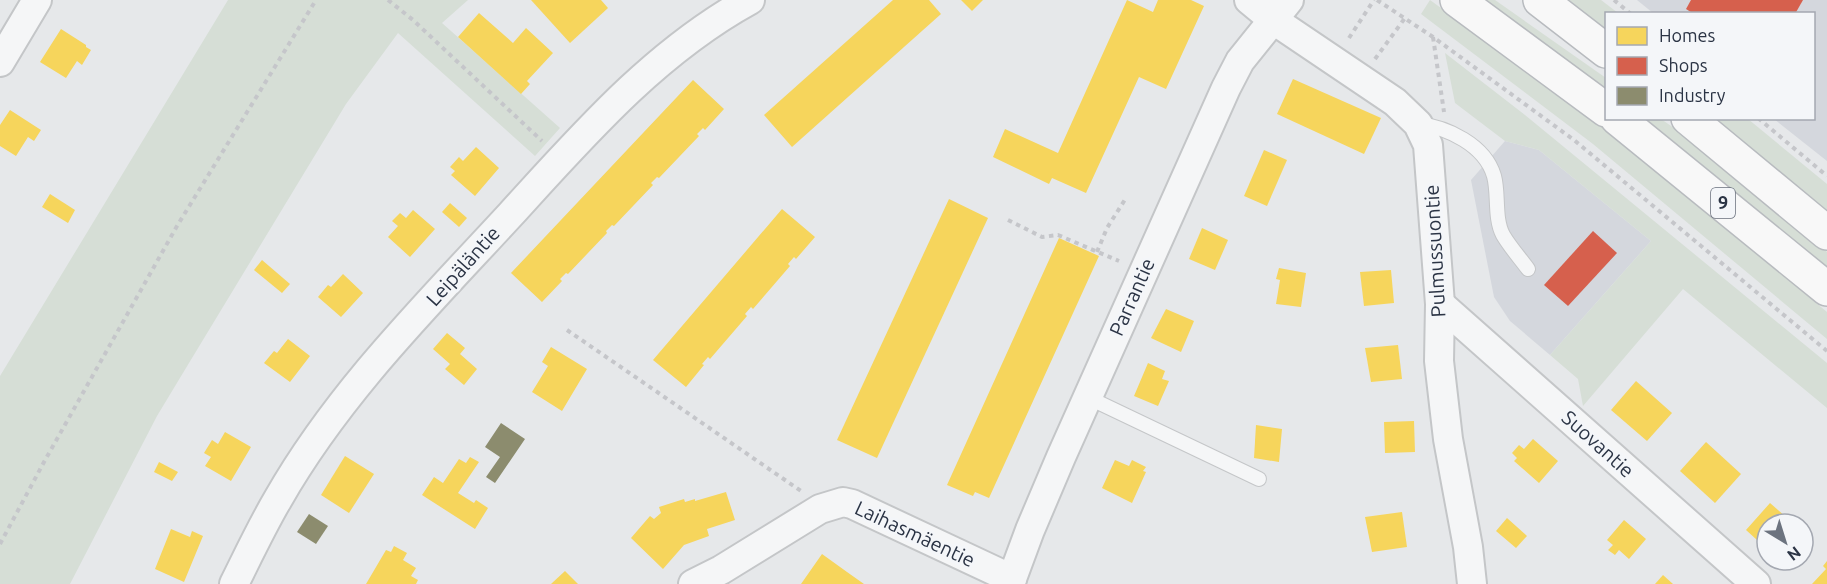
<svg xmlns="http://www.w3.org/2000/svg" width="1827" height="584" font-family="Ubuntu,sans-serif">
	<style>
		.built { fill: #d4d7dd }
		.green { fill: #d6ded6 }
		.homes { fill: #f6d55c }
		.shops { fill: #d6604d }
		.industry { fill: #8c8c6e }
		.lines { fill: none; stroke-linecap: round; stroke-linejoin: round }
		.lane-casing { stroke: #c4c6c8; stroke-width: 16 }
		.street-casing { stroke: #c4c6c8; stroke-width: 32 }
		.highway-casing { stroke: #b8bbbf; stroke-width: 36 }
		.path { stroke: #c5c6ca; stroke-width: 4; stroke-dasharray: 4.5 4.5; stroke-linecap: butt }
		.lane { stroke: #f5f6f7; stroke-width: 14 }
		.street { stroke: #f5f6f7; stroke-width: 28 }
		.highway { stroke: #f8f8f8; stroke-width: 33 }
		.labels { text-anchor: middle; stroke-width: 6; stroke-linejoin: round; paint-order: stroke }
		.shield { fill: #f4f6f9; stroke: #676e7b; stroke-width: 1.5 }
		.shield-label { font-size: 18px; font-weight: bold; fill: #2b3445 }
		.street-label { font-size: 20px; fill: #2b3445; stroke: #f4f6f9 }
	</style>
	<rect width="100%" height="100%" fill="#e6e8ea"/>
	<g class="built">
		<polygon points="1637,0 1827,0 1827,161 1774,119 1814,118 1814,14 1653,13"/>
		<polygon points="1505,141 1539,150 1651,241 1550,355 1510,321 1494,297 1471,180"/>
	</g>
	<g class="green">
		<polygon points="228,0 468,0 442,23 560,128 535,156 398,33 346,104 189,363 157,416 70,584 0,584 0,376"/>
		<polygon points="1430,0 1606,128 1827,312 1827,339 1593,144 1421,14"/>
		<polygon points="1481,0 1495,0 1606,78 1606,92"/>
		<polygon points="1569,0 1601,0 1618,13 1606,14 1606,30"/>
		<polygon points="1445,53 1525,115 1827,363 1827,408 1683,289 1583,406 1578,379 1550,355 1651,241 1539,150 1505,141 1455,103"/>
		<polygon points="1641,119 1661,119 1694,142 1827,252 1827,272"/>
		<polygon points="1716,119 1748,119 1827,184 1827,215"/>
	</g>
	<g class="homes">
		<polygon points="531,0 601,0 608,8 570,43"/>
		<polygon points="893,0 929,0 941,14 792,147 764,115"/>
		<polygon points="961,0 983,0 972,11"/>
		<polygon points="1127,0 1153,12 1158,0 1191,0 1204,6 1166,89 1139,77 1086,193 1052,178 1049,184 993,157 1005,129 1058,153"/>
		<polygon points="479,13 513,43 526,28 553,53 527,81 530,84 521,94 458,37"/>
		<polygon points="61,29 86,45 86,47 91,50 82,65 77,61 66,78 40,62"/>
		<polygon points="1293,79 1381,118 1364,154 1277,114"/>
		<polygon points="693,80 724,109 705,130 703,128 697,134 699,136 659,178 657,177 651,183 653,185 614,226 612,225 606,231 607,233 568,274 566,273 560,279 562,281 542,302 511,273"/>
		<polygon points="10,110 41,130 34,141 28,137 16,156 0,146 0,125"/>
		<polygon points="476,147 499,168 475,196 451,175 455,171 450,167 459,157 463,161"/>
		<polygon points="1264,150 1287,160 1267,206 1244,196"/>
		<polygon points="50,194 75,210 68,223 42,207"/>
		<polygon points="949,199 988,218 877,458 837,440"/>
		<polygon points="450,203 467,218 459,227 442,212"/>
		<polygon points="782,209 815,237 796,259 794,257 788,264 790,266 753,309 751,307 745,314 747,316 710,359 708,357 702,364 704,365 686,387 653,360"/>
		<polygon points="413,210 435,229 410,257 388,237 398,226 392,221 400,213 406,218"/>
		<polygon points="1202,228 1228,240 1215,270 1189,259"/>
		<polygon points="1059,238 1099,256 989,498 975,492 973,496 947,485"/>
		<polygon points="262,260 290,284 282,293 254,270"/>
		<polygon points="1279,268 1306,273 1301,307 1276,304 1280,280 1276,279"/>
		<polygon points="1391,270 1394,303 1364,306 1360,272"/>
		<polygon points="343,274 363,293 341,317 318,297 328,285 331,287"/>
		<polygon points="1166,309 1194,321 1181,352 1151,338"/>
		<polygon points="447,333 465,348 460,354 477,369 464,385 445,369 450,364 433,349"/>
		<polygon points="288,339 310,356 290,382 264,363 274,351 277,353"/>
		<polygon points="1398,345 1402,379 1371,382 1365,348"/>
		<polygon points="551,347 587,369 562,411 532,392 548,366 542,362"/>
		<polygon points="1148,363 1165,371 1162,379 1169,381 1158,406 1134,396"/>
		<polygon points="1636,381 1672,413 1647,441 1611,410"/>
		<polygon points="1414,421 1415,452 1385,453 1384,422"/>
		<polygon points="1256,425 1282,429 1279,462 1254,458"/>
		<polygon points="225,432 251,447 231,481 205,466 211,457 204,453 212,440 218,444"/>
		<polygon points="1533,439 1558,461 1539,483 1514,461 1517,458 1512,453 1519,445 1524,449"/>
		<polygon points="1706,442 1741,474 1715,503 1680,471"/>
		<polygon points="345,456 374,474 349,513 321,495"/>
		<polygon points="470,457 479,462 458,493 474,503 476,500 488,508 475,529 422,495 434,477 443,483 459,459 466,463"/>
		<polygon points="1115,460 1129,466 1132,460 1146,467 1143,471 1146,472 1132,503 1102,488"/>
		<polygon points="159,462 178,472 172,481 154,472"/>
		<polygon points="726,492 735,520 707,529 709,536 684,545 663,569 631,538 650,516 654,519 661,513 659,507 684,499 685,502 695,499 695,501"/>
		<polygon points="1770,503 1794,524 1767,524 1767,549 1746,530"/>
		<polygon points="1402,512 1407,547 1372,552 1365,517"/>
		<polygon points="1507,518 1527,536 1516,548 1496,531"/>
		<polygon points="1624,520 1646,539 1629,559 1619,550 1615,555 1608,550 1613,545 1607,540"/>
		<polygon points="171,529 190,537 192,531 203,536 184,582 155,569"/>
		<polygon points="394,546 407,553 403,560 416,568 411,576 418,580 416,584 366,584 386,550 391,552"/>
		<polygon points="822,554 847,572 864,584 801,584"/>
		<polygon points="1827,561 1827,584 1812,584 1826,569 1823,566"/>
		<polygon points="565,571 578,584 551,584"/>
		<polygon points="1663,575 1673,584 1655,584"/>
	</g>
	<g class="shops">
		<polygon points="1691,0 1803,0 1795,14 1694,14 1686,9"/>
		<polygon points="1593,231 1617,253 1568,306 1544,285"/>
	</g>
	<g class="industry">
		<polygon points="501,423 525,439 495,483 486,477 500,457 485,447"/>
		<polygon points="309,514 328,526 316,544 297,532"/>
	</g>
	<g class="lines">
		<defs>
			<g id="lane">
				<path d="M1418 124C1447 127 1485 145 1494 176 1499 194 1494 218 1503 235 1510 247 1520 258 1528 269"/>
				<polyline points="1087,397 1259,479"/>
			</g>
			<g id="street">
				<polyline points="1249,0 1272,19 1395,102 1418,124 1428,145 1440,304 1439,361 1448,439 1468,547 1472,584"/>
				<polyline points="0,62 37,0"/>
				<polyline points="1440,304 1756,584"/>
				<path d="M234 584C248 556 262 526 278 499 339 392 428 304 511 214 583 135 655 52 750 0"/>
				<polyline points="693,584 721,570 820,509 843,502 852,504 1012,579"/>
				<polyline points="1010,584 1030,530 1061,457 1226,88 1240,61 1289,0"/>
			</g>
			<g id="highway">
				<polyline points="1457,0 1606,110"/>
				<polyline points="1540,0 1606,51"/>
				<polyline points="1617,118 1827,289"/>
				<polyline points="1688,118 1827,233"/>
			</g>
		</defs>
		<use href="#lane" class="lane-casing"/>
		<use href="#street" class="street-casing"/>
		<use href="#highway" class="highway-casing"/>
		<g class="path">
			<polyline points="388,0 413,20 542,141"/>
			<polyline points="1377,0 1433,37 1574,140 1827,351"/>
			<polyline points="1614,0 1631,14"/>
			<polyline points="1433,37 1444,112"/>
			<polyline points="1349,38 1374,0"/>
			<polyline points="1375,59 1405,18"/>
			<polyline points="1758,118 1827,176"/>
			<polyline points="1008,220 1042,237 1058,235 1119,261"/>
			<polyline points="1097,252 1107,228 1126,198"/>
			<polyline points="567,330 801,491"/>
			<polyline points="0,544 44,462 177,226 316,0"/>
		</g>
		<use href="#lane" class="lane"/>
		<use href="#street" class="street"/>
		<use href="#highway" class="highway"/>
	</g>
	<g class="labels">
		<rect class="shield" x="1711" y="188" width="24" height="30" rx="4.5"/>
		<g class="shield-label">
			<text x="1723" y="209">9</text>
		</g>
		<g class="street-label">
			<text transform="translate(1435 251) rotate(-93)" y="7">Pulmussuontie</text>
			<text transform="translate(463 266) rotate(-48)" y="7">Leipäläntie</text>
			<text transform="translate(1132 297) rotate(-66)" y="7">Parrantie</text>
			<text transform="translate(1598 444) rotate(42)" y="7">Suovantie</text>
			<text transform="translate(915 534) rotate(25)" y="7">Laihasmäentie</text>
		</g>
	</g>
	<rect x="1605" y="12" width="210" height="108" fill="#f4f6f9" stroke="#a4a8b1" stroke-width="1.5"/>
	<rect x="1617" y="27" width="30" height="18" fill="#f6d55c" stroke="#a4a8b1" stroke-width="1.5"/>
	<text x="1659" y="42" font-size="18" fill="#2b3445">Homes</text>
	<rect x="1617" y="57" width="30" height="18" fill="#d6604d" stroke="#a4a8b1" stroke-width="1.5"/>
	<text x="1659" y="72" font-size="18" fill="#2b3445">Shops</text>
	<rect x="1617" y="87" width="30" height="18" fill="#8c8c6e" stroke="#a4a8b1" stroke-width="1.5"/>
	<text x="1659" y="102" font-size="18" fill="#2b3445">Industry</text>
	<g transform="translate(1785 542) rotate(142)"><circle r="28" fill="#f4f6f9" stroke="#a4a8b1" stroke-width="1.5"/>
	<path d="M0-4.5L10 22L0 15L-10 22Z" fill="#6c737f"/>
	<text y="-9" font-size="16" font-weight="bold" text-anchor="middle" fill="#2b3445">N</text>
	</g>
</svg>
